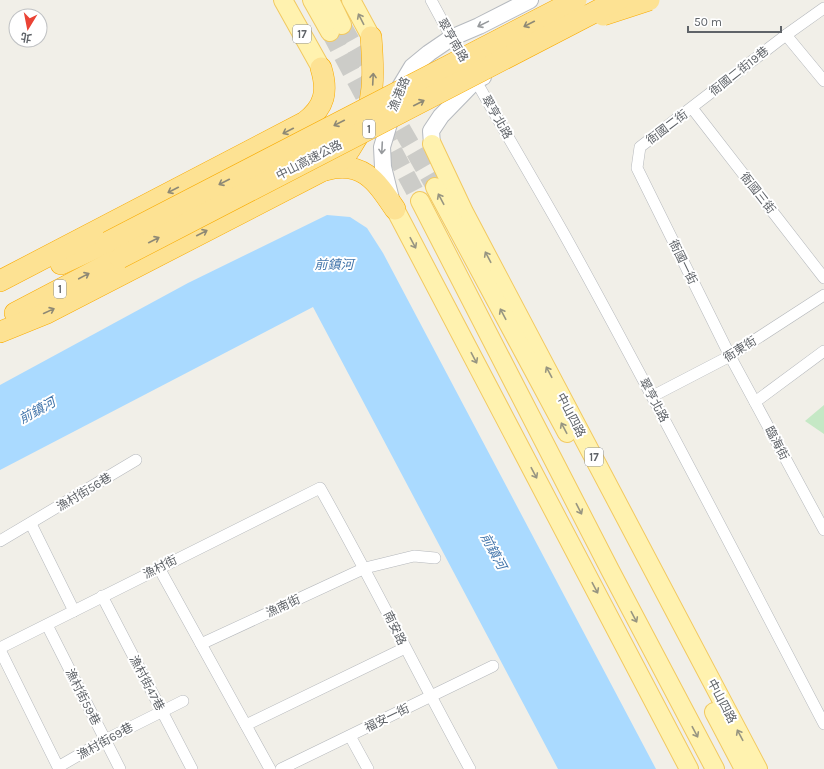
<svg xmlns="http://www.w3.org/2000/svg" width="824" height="769" font-family="Karla,'Noto Sans TC',sans-serif">
	<style>
		.green { fill: #c5e8c5 }
		.water { fill: #aadaff }
		.lines { fill: none; stroke-linecap: round; stroke-linejoin: round }
		.primary-tunnel { stroke: #ccccc8; stroke-width: 18; stroke-dasharray: 18 9; stroke-linecap: butt }
		.street-casing { stroke: #b5b8bc; stroke-width: 12 }
		.secondary-casing { stroke: #b6babf; stroke-width: 18 }
		.primary-casing { stroke: #f2c960; stroke-width: 20 }
		.highway-casing { stroke: #f9ab00; stroke-width: 22 }
		.street { stroke: #fff; stroke-width: 11 }
		.secondary { stroke: #fff; stroke-width: 16 }
		.primary { stroke: #fff2af; stroke-width: 18 }
		.highway { stroke: #fde293; stroke-width: 21 }
		.highway-bridge-casing { stroke: #f9ab00; stroke-width: 22; stroke-linecap: butt }
		.highway-bridge { stroke: #fde293; stroke-width: 21 }
		.oneway { stroke: #979581 }
		.oneway2 { stroke: #979a9d }
		.oneway3 { stroke: #8e8975 }
		.labels { text-anchor: middle; stroke-width: 4; stroke-linejoin: round; paint-order: stroke }
		.shield { fill: #fff; stroke: #8f9295; stroke-width: 1 }
		.shield-label { font-size: 11px; font-weight: bold; fill: #5f6368 }
		.street-label { font-size: 12px; fill: #5f6368; stroke: #fff }
		.water-label { font-size: 13px; font-style: italic; fill: #4174aa; stroke: #fff }
	</style>
	<rect width="100%" height="100%" fill="#f1efe8"/>
	<polygon class="green" points="824,405 824,434 805,421"/>
	<polygon class="water" points="327,215 350,217 367,228 383,253 656,769 558,769 313,307 0,470 0,385 188,283"/>
	<g class="lines">
		<g class="primary-tunnel">
			<polyline points="342,25 374,81"/>
			<polyline points="330,32 420,201"/>
			<polyline points="388,105 435,187"/>
		</g>
		<defs>
			<g id="street">
				<path d="M431 0C473 79 520 156 564 234 654 396 738 560 824 724"/>
				<polyline points="824,8 786,35 640,147 637,168 730,356 824,530"/>
				<polyline points="786,35 824,81"/>
				<polyline points="692,108 824,278"/>
				<polyline points="653,396 730,356 824,295"/>
				<polyline points="755,402 824,351"/>
				<polyline points="31,524 74,611"/>
				<polyline points="0,541 136,460"/>
				<polyline points="159,568 270,769"/>
				<polyline points="102,596 192,769"/>
				<polyline points="47,625 120,769"/>
				<polyline points="201,644 365,568 414,556 435,558"/>
				<path d="M0 648 320 488C372 580 419 676 470 769"/>
				<polyline points="0,650 58,767 105,740 183,701"/>
				<polyline points="246,725 405,648"/>
				<polyline points="350,736 368,769"/>
				<polyline points="281,769 493,666"/>
			</g>
			<g id="secondary">
				<polyline points="432,144 431,131 441,116 476,80 483,77"/>
				<polyline points="391,199 383,167 382,147 400,87 412,67 429,53 451,38 479,26 530,0"/>
			</g>
			<g id="primary">
				<polyline points="283,0 321,68"/>
				<polyline points="312,0 330,32"/>
				<polyline points="330,0 342,25"/>
				<polyline points="351,0 371,37"/>
				<polyline points="432,144 464,212 758,769"/>
				<polyline points="435,187 567,433"/>
				<polyline points="420,201 610,570 715,769"/>
				<polyline points="395,209 689,769"/>
				<polyline points="714,712 744,769"/>
			</g>
			<g id="highway">
				<path d="M325 170C363 160 376 181 395 209"/>
				<polyline points="61,264 108,242"/>
				<path d="M0 281 305 122C325 107 328 91 321 68"/>
				<polyline points="15,313 120,258"/>
				<path d="M0 332 47 313 324 170C330 167 337 163 342 159 349 153 353 143 358 136 375 103 374 74 371 37"/>
			</g>
		</defs>
		<use href="#street" class="street-casing"/>
		<use href="#secondary" class="secondary-casing"/>
		<use href="#primary" class="primary-casing"/>
		<use href="#highway" class="highway-casing"/>
		<use href="#street" class="street"/>
		<use href="#secondary" class="secondary"/>
		<use href="#primary" class="primary"/>
		<use href="#highway" class="highway"/>
		<defs>
			<g id="highway-bridge">
				<polyline points="603,15 649,0"/>
				<polyline points="108,242 576,0"/>
				<polyline points="120,258 618,0"/>
			</g>
		</defs>
		<use href="#highway-bridge" class="highway-bridge-casing"/>
		<use href="#highway-bridge" class="highway-bridge"/>
	</g>
	<defs><path id="oneway-shaft" d="M-6 0H5M1.5-3L5.5 0L1.5 3" fill="none" stroke-width="1.6" stroke-linecap="round" stroke-linejoin="round"/></defs>
	<g class="oneway">
		<use href="#oneway-shaft" transform="translate(361 19) rotate(-117)"/>
		<use href="#oneway-shaft" transform="translate(441 199) rotate(-118)"/>
		<use href="#oneway-shaft" transform="translate(413 243) rotate(62)"/>
		<use href="#oneway-shaft" transform="translate(488 257) rotate(-118)"/>
		<use href="#oneway-shaft" transform="translate(503 314) rotate(-118)"/>
		<use href="#oneway-shaft" transform="translate(474 358) rotate(62)"/>
		<use href="#oneway-shaft" transform="translate(549 372) rotate(-118)"/>
		<use href="#oneway-shaft" transform="translate(564 428) rotate(-118)"/>
		<use href="#oneway-shaft" transform="translate(534 473) rotate(62)"/>
		<use href="#oneway-shaft" transform="translate(579 509) rotate(63)"/>
		<use href="#oneway-shaft" transform="translate(595 588) rotate(62)"/>
		<use href="#oneway-shaft" transform="translate(634 617) rotate(62)"/>
		<use href="#oneway-shaft" transform="translate(695 732) rotate(62)"/>
		<use href="#oneway-shaft" transform="translate(740 735) rotate(-118)"/>
	</g>
	<g class="oneway2">
		<use href="#oneway-shaft" transform="translate(483 24) rotate(154)"/>
		<use href="#oneway-shaft" transform="translate(382 148) rotate(93)"/>
	</g>
	<g class="oneway3">
		<use href="#oneway-shaft" transform="translate(529 24) rotate(153)"/>
		<use href="#oneway-shaft" transform="translate(373 79) rotate(-87)"/>
		<use href="#oneway-shaft" transform="translate(419 103) rotate(-27)"/>
		<use href="#oneway-shaft" transform="translate(339 123) rotate(153)"/>
		<use href="#oneway-shaft" transform="translate(288 131) rotate(153)"/>
		<use href="#oneway-shaft" transform="translate(224 182) rotate(153)"/>
		<use href="#oneway-shaft" transform="translate(173 190) rotate(153)"/>
		<use href="#oneway-shaft" transform="translate(202 233) rotate(-27)"/>
		<use href="#oneway-shaft" transform="translate(154 240) rotate(-27)"/>
		<use href="#oneway-shaft" transform="translate(84 276) rotate(-28)"/>
		<use href="#oneway-shaft" transform="translate(49 311) rotate(-25)"/>
	</g>
	<g class="labels">
		<g class="shield">
			<rect x="293" y="25" width="18" height="18" rx="3"/>
			<rect x="363" y="120" width="12" height="18" rx="3"/>
			<rect x="54" y="280" width="12" height="18" rx="3"/>
			<rect x="585" y="448" width="18" height="18" rx="3"/>
		</g>
		<g class="shield-label">
			<text x="302" y="38">17</text>
			<text x="369" y="133">1</text>
			<text x="60" y="293">1</text>
			<text x="594" y="461">17</text>
		</g>
		<g class="street-label">
			<text transform="translate(453 40) rotate(60)" y="4">翠亨南路</text>
			<text transform="translate(739 71) rotate(-38)" y="4">衙國二街19巷</text>
			<text transform="translate(399 94) rotate(-67)" y="4">漁港路</text>
			<text transform="translate(497 117) rotate(60)" y="4">翠亨北路</text>
			<text transform="translate(667 127) rotate(-37)" y="4">衙國二街</text>
			<text transform="translate(309 160) rotate(-27)" y="4">中山高速公路</text>
			<text transform="translate(758 193) rotate(52)" y="4">衙國三街</text>
			<text transform="translate(683 262) rotate(64)" y="4">衙國一街</text>
			<text transform="translate(740 349) rotate(-32)" y="4">衙東街</text>
			<text transform="translate(654 400) rotate(62)" y="4">翠亨北路</text>
			<text transform="translate(571 415) rotate(62)" y="4">中山四路</text>
			<text transform="translate(777 443) rotate(62)" y="4">臨海街</text>
			<text transform="translate(84 492) rotate(-31)" y="4">漁村街56巷</text>
			<text transform="translate(160 567) rotate(-27)" y="4">漁村街</text>
			<text transform="translate(283 606) rotate(-25)" y="4">漁南街</text>
			<text transform="translate(395 628) rotate(64)" y="4">南安路</text>
			<text transform="translate(147 683) rotate(62)" y="4">漁村街47巷</text>
			<text transform="translate(83 697) rotate(63)" y="4">漁村街59巷</text>
			<text transform="translate(722 701) rotate(62)" y="4">中山四路</text>
			<text transform="translate(387 718) rotate(-26)" y="4">福安一街</text>
			<text transform="translate(105 741) rotate(-29)" y="4">漁村街69巷</text>
		</g>
		<g class="water-label">
			<text x="334" y="269">前鎮河</text>
			<text transform="translate(37 410) rotate(-29)" y="5">前鎮河</text>
			<text transform="translate(494 551) rotate(62)" y="5">前鎮河</text>
		</g>
	</g>
	<g transform="translate(28 28) rotate(190)"><circle r="19" fill="#ffffff" stroke="#bfc1c3"/>
	<path d="M0-3L7 15L0 10L-7 15Z" fill="#ea4335"/>
	<text y="-6" font-size="11" font-weight="bold" text-anchor="middle" fill="#5f6368">北</text>
	</g>
	<path d="M688 26v6h93v-6" fill="none" stroke="#5f6368" stroke-width="2"/>
	<text x="694" y="26" font-size="12" fill="#5f6368" stroke="#ffffff" stroke-width="3" paint-order="stroke">50 m</text>
</svg>
